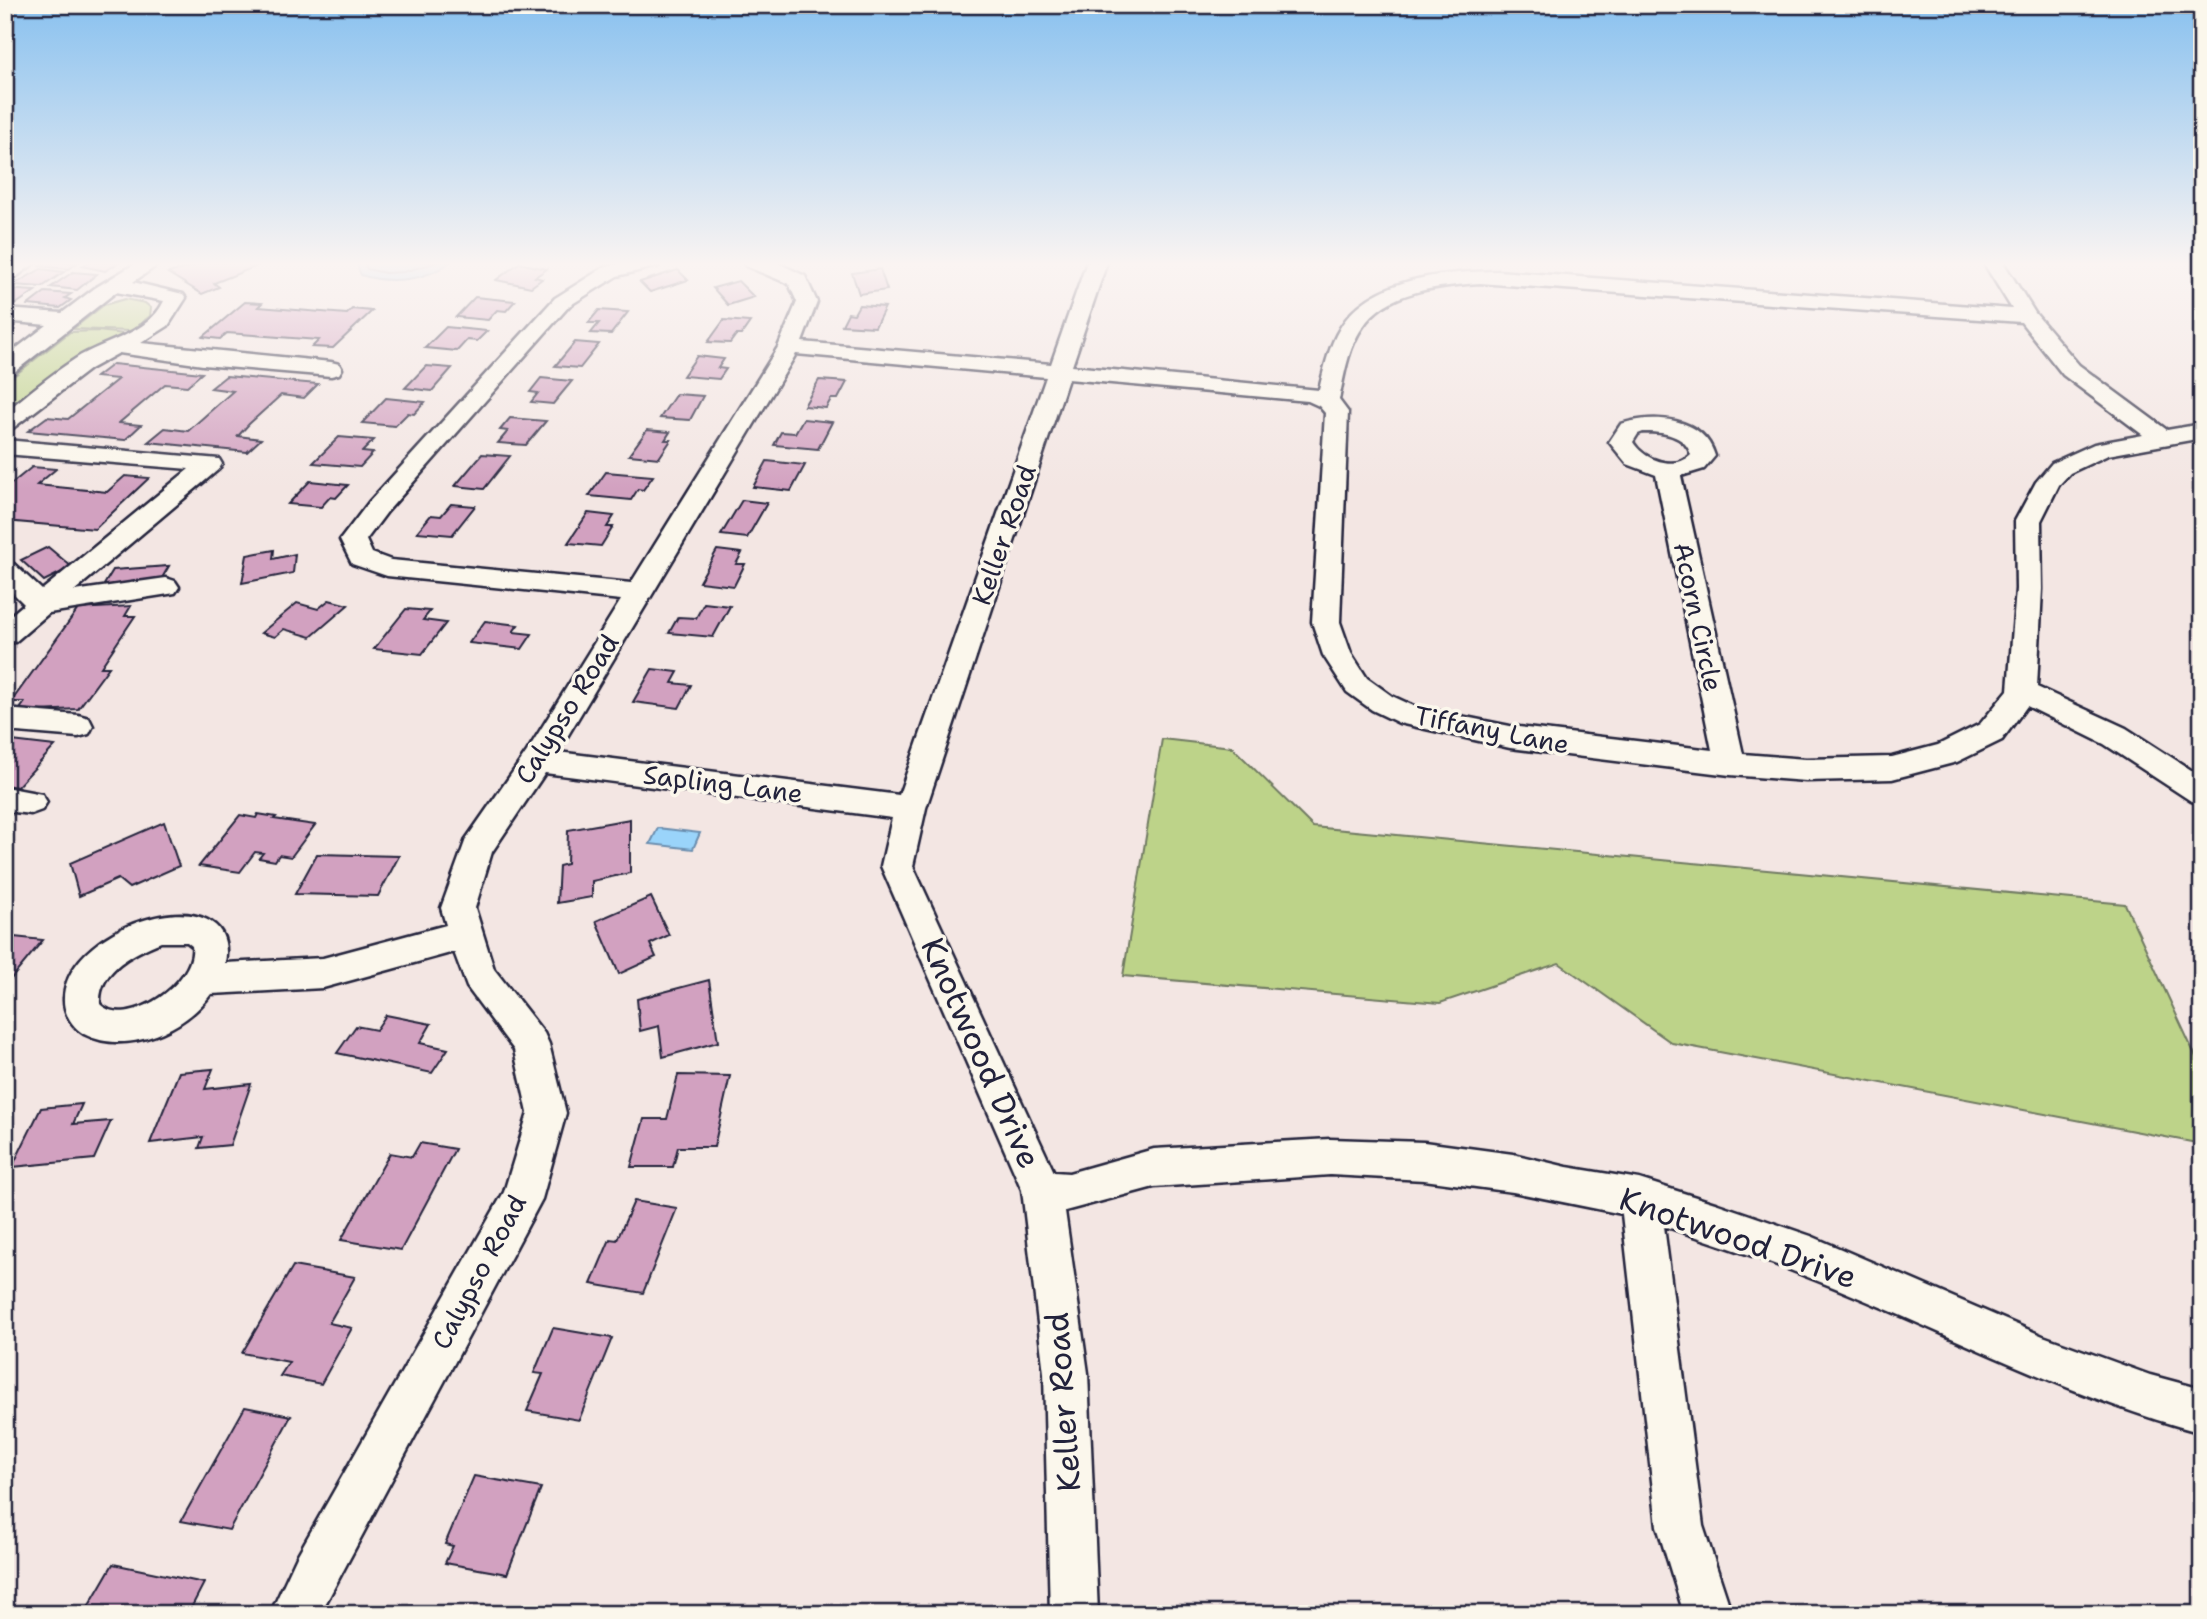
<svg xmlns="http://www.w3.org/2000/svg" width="2207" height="1619" font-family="'Shantell Sans',sans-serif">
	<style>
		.green { fill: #bdd389; stroke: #707a62; stroke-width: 2 }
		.water { fill: #9ad4fa; stroke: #6a8dae; stroke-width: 2 }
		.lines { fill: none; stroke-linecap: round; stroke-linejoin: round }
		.shore { stroke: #526987; stroke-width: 2 }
		.building { fill: #d2a1c0; stroke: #22223b; stroke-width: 2 }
		.minor-casing { stroke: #22223b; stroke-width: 5 }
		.minor { fill: #fbf7ec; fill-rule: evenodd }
		.labels { text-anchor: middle; stroke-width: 7; stroke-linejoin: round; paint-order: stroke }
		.street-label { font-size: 26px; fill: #22223b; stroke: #fbf7ec }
		.near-street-label { font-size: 32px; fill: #22223b; stroke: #fbf7ec }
	</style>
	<rect width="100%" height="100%" fill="#f3e6e3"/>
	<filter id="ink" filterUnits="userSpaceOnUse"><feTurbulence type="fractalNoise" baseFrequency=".0143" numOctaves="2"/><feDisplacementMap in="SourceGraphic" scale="14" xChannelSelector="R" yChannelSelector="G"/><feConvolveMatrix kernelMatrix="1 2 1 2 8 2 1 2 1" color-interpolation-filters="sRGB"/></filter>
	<g filter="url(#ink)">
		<g class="green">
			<polygon points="125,299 145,303 151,308 150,316 131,331 73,329 104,305"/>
			<polygon points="97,331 126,334 77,356 5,411 5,383 70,332"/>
			<polygon points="1162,739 1232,747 1313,827 2125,904 2202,1070 2202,1144 1672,1043 1559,963 1440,1003 1123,976"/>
		</g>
		<g class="water">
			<path d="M356 262H450C427 281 389 284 361 275Z"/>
			<polygon points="658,828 700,833 693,849 650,844"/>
		</g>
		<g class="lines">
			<polyline class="shore" points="364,262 367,269 385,273 403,272 438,262"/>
		</g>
		<g class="building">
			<polygon points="46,262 78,262 69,269 40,266"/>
			<polygon points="89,262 120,262 105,271 82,266"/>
			<polygon points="206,262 267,262 214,283 219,287 202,294 168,273"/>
			<polygon points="519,263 547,269 535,277 542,279 531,287 496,280"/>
			<polygon points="41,269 64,272 42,287 13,285"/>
			<polygon points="880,269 887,290 859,294 852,273"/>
			<polygon points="678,270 688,280 650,292 640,282"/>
			<polygon points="73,272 97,274 77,290 51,287"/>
			<polygon points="738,281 754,297 728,305 713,288"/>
			<polygon points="5,289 6,289 35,291 16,304 5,303"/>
			<polygon points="45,292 71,294 65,298 71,300 60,308 28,305"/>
			<polygon points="475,297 515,301 506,311 497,310 488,320 456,317"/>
			<polygon points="245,302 262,303 258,307 347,314 352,309 372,311 333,348 312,347 319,340 227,333 220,339 203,337"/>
			<polygon points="859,305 885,307 875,327 842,325 848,313 854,314"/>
			<polygon points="599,310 628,312 611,334 591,333 599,323 588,323"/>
			<polygon points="724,320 750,322 741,335 736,335 730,343 708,342"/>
			<polygon points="446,327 487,331 477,341 467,340 457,351 425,348"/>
			<polygon points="575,342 599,344 580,368 555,366"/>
			<polygon points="697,356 724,359 718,368 726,369 719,379 683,376"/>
			<polygon points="113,364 202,373 187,386 165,384 119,423 141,425 125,440 28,431 47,417 68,419 118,379 96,377"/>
			<polygon points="426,366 452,368 432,391 405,388"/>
			<polygon points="226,376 318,384 304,398 281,395 249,424 238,436 261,439 247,452 148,442 165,428 188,431 233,391 211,388"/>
			<polygon points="541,378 572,381 553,404 531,402 538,393 530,392"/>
			<polygon points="819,380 847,382 838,399 831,399 826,408 804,406"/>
			<polygon points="676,394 703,396 690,420 660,418"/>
			<polygon points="386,398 425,402 414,414 408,413 395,426 362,423"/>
			<polygon points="510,418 546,421 526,445 498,443 508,431 500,430"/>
			<polygon points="803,419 832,422 818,449 774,445 781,432 795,433"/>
			<polygon points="647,430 670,432 665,440 671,440 659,458 629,455"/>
			<polygon points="339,437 374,440 362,452 373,453 360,467 313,463"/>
			<polygon points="482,454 510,456 484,489 455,486"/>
			<polygon points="767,461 805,465 791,491 753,487"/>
			<polygon points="32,467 56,469 37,485 107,492 125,476 149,478 95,529 5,521 5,489"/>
			<polygon points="606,472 653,476 643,490 638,489 631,500 589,496"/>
			<polygon points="310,481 348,485 336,498 330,497 321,507 288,504"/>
			<polygon points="742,500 767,503 747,538 721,535"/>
			<polygon points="451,504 475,506 452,535 417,532 431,515 441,516"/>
			<polygon points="588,513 614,516 607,527 613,527 601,546 568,543"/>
			<polygon points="48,547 72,567 44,581 21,560"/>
			<polygon points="274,550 273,559 295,554 293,573 242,583 247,555"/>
			<polygon points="717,550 742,553 736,564 745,564 734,586 699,582"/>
			<polygon points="169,566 159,583 102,588 113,570"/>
			<polygon points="329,600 348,605 311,637 284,629 275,637 261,633 297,603 318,609"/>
			<polygon points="704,603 730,606 713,637 669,633 678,617 696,618"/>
			<polygon points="131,606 125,616 135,616 101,667 109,667 78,709 18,712 25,702 11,702 78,609"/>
			<polygon points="406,609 430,611 423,620 446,623 422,654 374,649"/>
			<polygon points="485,621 518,625 513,632 532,634 522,649 469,643"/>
			<polygon points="652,669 678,672 672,683 691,685 679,708 633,702"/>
			<polygon points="12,741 55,746 17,787 5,785 5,748"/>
			<polygon points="258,814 276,817 274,819 315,825 291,857 279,855 275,861 259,858 263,853 255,852 240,872 199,866 240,815 256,818"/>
			<polygon points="630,819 630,873 592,881 592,897 557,903 559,866 567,864 568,830"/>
			<polygon points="164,822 179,866 129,888 118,879 79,896 70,863"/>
			<polygon points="317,854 399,856 378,896 295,894"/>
			<polygon points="651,897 669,935 650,944 656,957 619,974 596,921"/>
			<polygon points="14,937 43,940 11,979 5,978 5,946"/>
			<polygon points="709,980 718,1042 663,1057 659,1026 640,1031 637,999"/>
			<polygon points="386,1015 431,1024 420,1043 448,1049 432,1073 337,1053 356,1026 376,1030"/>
			<polygon points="213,1069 205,1089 251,1084 230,1145 199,1148 203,1137 150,1143 179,1072"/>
			<polygon points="678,1075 730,1076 714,1147 678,1147 673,1167 631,1167 644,1119 667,1119"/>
			<polygon points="82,1104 73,1124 111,1121 94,1159 12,1167 41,1108"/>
			<polygon points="420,1143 455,1149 401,1250 341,1240 390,1153 412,1157"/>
			<polygon points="634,1201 677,1208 643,1293 591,1284 610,1239 617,1240"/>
			<polygon points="293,1266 355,1277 329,1323 352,1328 321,1384 280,1376 289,1362 242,1353"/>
			<polygon points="553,1328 612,1338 579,1420 527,1411 543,1374 534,1373"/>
			<polygon points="245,1407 291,1416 229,1530 181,1521"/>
			<polygon points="474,1476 541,1488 507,1574 445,1563 453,1546 445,1544"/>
			<polygon points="113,1564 204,1583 188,1614 84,1614"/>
		</g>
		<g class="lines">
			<defs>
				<g id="minor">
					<polygon points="12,262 36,262 12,280 5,282 5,267"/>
					<path d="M138 262H162L133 282 183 294 186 298 168 326 141 343 331 362 339 364 342 369 339 374 331 376 203 365 119 353 90 369 13 428 5 430V412C28 394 50 375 75 359 104 340 148 335 164 301L116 292 13 373 5 375V357L47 325 5 321V309L62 313 95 288Z"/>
					<path d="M625 262H661L658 266 617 276 569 306 387 512 366 540 372 553 391 560 631 583 778 347 797 302 789 284 746 266 743 262H776L805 276 817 302 802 342 1051 364 1087 262H1107L1072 366 1319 390C1324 369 1329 346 1340 328 1371 277 1444 272 1498 271L2012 309 1983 262H2003L2035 313 2079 365 2167 430 2202 424V438L2108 455 2070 473 2059 485 2041 521 2042 589 2037 687 2126 728 2202 777V805L2191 801 2104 744 2027 706 2002 740 1957 762 1892 779 1806 781 1730 775 1510 748 1399 723 1372 710 1347 692 1323 655 1312 622 1325 413 1319 406 1308 401 1068 379 926 808 913 866 1054 1172 1069 1173 1154 1149 1330 1139 1424 1142 1513 1154 1567 1167 1639 1179 1718 1204 1811 1236 2043 1336 2150 1375 2202 1389V1433C2063 1396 1938 1327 1805 1276 1759 1257 1712 1242 1664 1226L1703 1526 1732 1614H1684L1657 1526 1622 1214 1513 1192 1424 1180 1330 1175 1154 1187 1065 1211 1088 1373 1098 1614H1050L1044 1373 1022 1190 881 866 892 818 545 773 492 852 475 908 494 969 544 1033 549 1044 566 1113 542 1199 320 1614H270L297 1556 504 1192 528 1113 514 1050 467 987 454 952 323 988 211 994C185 1030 127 1056 84 1034 72 1027 63 1012 64 998 67 921 241 873 225 963L323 958 446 925 441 908 466 839 526 753 621 600 387 576 352 564 340 540 369 502 555 298 603 268ZM1480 283 2021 322 2063 375 2143 435 2094 444 2052 463 2036 482 2015 521 2016 589 2008 690 1980 724 1938 745 1892 757 1806 759 1743 754 1681 476 1704 469 1715 456C1704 417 1654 413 1621 424L1609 442 1627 464 1656 475 1712 750 1510 726 1416 707 1392 696 1367 678 1351 653 1340 622 1348 412 1339 400C1344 376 1348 348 1362 328 1386 290 1440 286 1480 283ZM796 354 1046 377 899 795 558 752ZM1643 432C1662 432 1685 434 1691 455 1674 471 1644 460 1633 442L1638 434ZM161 942H187L192 946C197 982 127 1031 100 1004 98 970 134 953 161 942Z"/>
					<polygon points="5,440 219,459 222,464 219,469 74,591 166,578 175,581 179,587 175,593 49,613 15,642 5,644 5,620 24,604 5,585 5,562 14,564 42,590 189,469 5,454"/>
					<polygon points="5,709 78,715 89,718 93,726 89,734 78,737 5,731"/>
					<polygon points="5,787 42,794 47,802 42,810 31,814 5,811"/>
				</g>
			</defs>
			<use href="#minor" class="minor-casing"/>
			<use href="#minor" class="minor"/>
		</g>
	</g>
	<linearGradient id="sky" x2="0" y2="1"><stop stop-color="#89c1ef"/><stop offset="0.54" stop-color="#faf4f2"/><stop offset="1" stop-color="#faf4f2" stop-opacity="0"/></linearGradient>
	<rect width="2207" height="489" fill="url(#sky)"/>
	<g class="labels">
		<g class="street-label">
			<text transform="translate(1004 535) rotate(-71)" y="9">Keller Road</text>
			<text transform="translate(1698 617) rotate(78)" y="9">Acorn Circle</text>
			<text transform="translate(567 709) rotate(-58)" y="9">Calypso Road</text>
			<text transform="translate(1492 730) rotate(11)" y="9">Tiffany Lane</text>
			<text transform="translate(723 784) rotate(7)" y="9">Sapling Lane</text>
			<text transform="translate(479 1272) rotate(-62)" y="9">Calypso Road</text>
		</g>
		<g class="near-street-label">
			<text transform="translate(981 1053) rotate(66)" y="11">Knotwood Drive</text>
			<text transform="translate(1738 1238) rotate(19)" y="11">Knotwood Drive</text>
			<text transform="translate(1063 1402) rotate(-94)" y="11">Keller Road</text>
		</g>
	</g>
	<rect width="2207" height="1619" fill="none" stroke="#fbf7ec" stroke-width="28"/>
	<rect x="14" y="14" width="2179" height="1591" fill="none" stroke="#22223b" stroke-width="2.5" filter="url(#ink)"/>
</svg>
